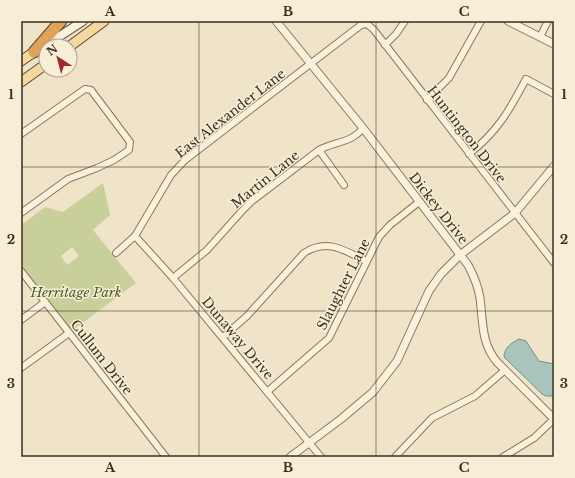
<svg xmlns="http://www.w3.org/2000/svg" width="575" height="478" font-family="'Libre Baskerville',serif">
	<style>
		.green { fill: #c9cf9b; fill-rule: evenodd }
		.water { fill: #a9c4bc; stroke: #6f938a }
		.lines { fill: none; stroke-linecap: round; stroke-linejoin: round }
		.minor-casing { stroke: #8d765c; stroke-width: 8 }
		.tertiary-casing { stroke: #8d765c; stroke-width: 9 }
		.secondary-casing { stroke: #6f573f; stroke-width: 10 }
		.primary-casing { stroke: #5b4430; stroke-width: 11 }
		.motorway-casing { stroke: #5b4430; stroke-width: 13 }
		.minor { stroke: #faf1dc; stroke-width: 6 }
		.tertiary { stroke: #faf1dc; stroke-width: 7 }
		.secondary { stroke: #faf1dc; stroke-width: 8 }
		.primary { stroke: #f3d9a0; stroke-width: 9 }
		.motorway { stroke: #e0a458; stroke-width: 11 }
		.grid { fill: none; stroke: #3d2e20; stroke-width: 1; stroke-opacity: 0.55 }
		.labels { text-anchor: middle; stroke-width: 3; stroke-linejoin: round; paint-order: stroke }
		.street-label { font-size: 13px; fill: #3d2e20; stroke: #f7eed8 }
		.park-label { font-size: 13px; font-style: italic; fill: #4d5a26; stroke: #f7eed8 }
		.neatline { fill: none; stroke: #3d2e20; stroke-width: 1.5 }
		.grid-label { font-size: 13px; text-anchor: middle; font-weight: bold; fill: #3d2e20 }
	</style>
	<rect width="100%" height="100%" fill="#f0e4c8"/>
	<path class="green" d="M103 183 110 215 93 230 136 283 69 333 21 264V225L45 207 63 212ZM72 247 79 256 67 265 61 256Z"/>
	<path class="water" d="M519 339 526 341 539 361 554 364V396H546L542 394 504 357C504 348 511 343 519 339Z"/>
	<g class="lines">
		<defs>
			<g id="minor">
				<polyline points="540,37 548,21"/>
				<polyline points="385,45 396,34 405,21"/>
				<polyline points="427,100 449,78 481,21"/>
				<polyline points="21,134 85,89 91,90 130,142 129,150 114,160 97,168 68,179 21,213"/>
				<polyline points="319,150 344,185"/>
				<path d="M469 154C498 131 509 111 526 79L554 94"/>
				<polyline points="135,236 173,278 321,457"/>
				<polyline points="116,253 135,236 171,175 185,160 361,25 367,24 374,30 554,263"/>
				<polyline points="21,271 166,457"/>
				<path d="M173 278 207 250 241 212 252 201 319 150C333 142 352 143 363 128"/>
				<polyline points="21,320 45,302"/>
				<path d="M223 337 247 316 304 253C327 238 344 250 366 261"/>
				<polyline points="21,368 69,333"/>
				<polyline points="268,391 329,338 379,237 390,225 419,202"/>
				<polyline points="395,457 432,418 475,396 505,370"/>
				<polyline points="503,457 534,438 554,419"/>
			</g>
			<g id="tertiary">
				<path d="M276 21 363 128 468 265C474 276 478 286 480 298 483 321 481 343 497 362L554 419"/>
				<polyline points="508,21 554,44"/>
				<polyline points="290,457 341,419 373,392 397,361 429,291 441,274 460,255 515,213 554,166"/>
			</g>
			<polyline id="secondary" points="40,49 83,21"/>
			<g id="primary">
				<polyline points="70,46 104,21"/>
				<polyline points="21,61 34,52"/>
				<polyline points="21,82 46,64"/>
			</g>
			<polyline id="motorway" points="34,52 61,21"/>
		</defs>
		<use href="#minor" class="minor-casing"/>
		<use href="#tertiary" class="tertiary-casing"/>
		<use href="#secondary" class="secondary-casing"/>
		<use href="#primary" class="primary-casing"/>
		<use href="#motorway" class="motorway-casing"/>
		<use href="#minor" class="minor"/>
		<use href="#tertiary" class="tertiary"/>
		<use href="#secondary" class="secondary"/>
		<use href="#primary" class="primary"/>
		<use href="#motorway" class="motorway"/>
	</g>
	<path class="grid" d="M199 21V457M376 21V457M21 167H554M21 311H554"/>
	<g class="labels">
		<g class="street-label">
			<text transform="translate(230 113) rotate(-38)" y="5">East Alexander Lane</text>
			<text transform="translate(467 134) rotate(52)" y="5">Huntington Drive</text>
			<text transform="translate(265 179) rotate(-39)" y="5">Martin Lane</text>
			<text transform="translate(439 208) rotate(52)" y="5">Dickey Drive</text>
			<text transform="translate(343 284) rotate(-63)" y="5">Slaughter Lane</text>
			<text transform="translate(238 338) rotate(50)" y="5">Dunaway Drive</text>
			<text transform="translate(102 357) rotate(52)" y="5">Cullum Drive</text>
		</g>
		<g class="park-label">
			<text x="76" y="297">Herritage Park</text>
		</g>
	</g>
	<rect width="575" height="478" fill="none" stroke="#f7eed8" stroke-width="44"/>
	<g transform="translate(58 58) rotate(324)"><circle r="19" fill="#f7eed8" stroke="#ada18e"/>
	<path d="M0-3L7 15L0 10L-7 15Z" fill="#9e2a2b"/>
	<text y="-6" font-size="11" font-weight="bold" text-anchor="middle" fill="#3d2e20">N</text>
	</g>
	<rect x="22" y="22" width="531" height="434" class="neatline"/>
	<g class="grid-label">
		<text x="110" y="16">A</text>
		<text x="288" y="16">B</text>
		<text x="464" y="16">C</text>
		<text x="11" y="99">1</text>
		<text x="564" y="99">1</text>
		<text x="11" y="244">2</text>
		<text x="564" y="244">2</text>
		<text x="11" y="388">3</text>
		<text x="564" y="388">3</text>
		<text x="110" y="472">A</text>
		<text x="288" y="472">B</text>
		<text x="464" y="472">C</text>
	</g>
</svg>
